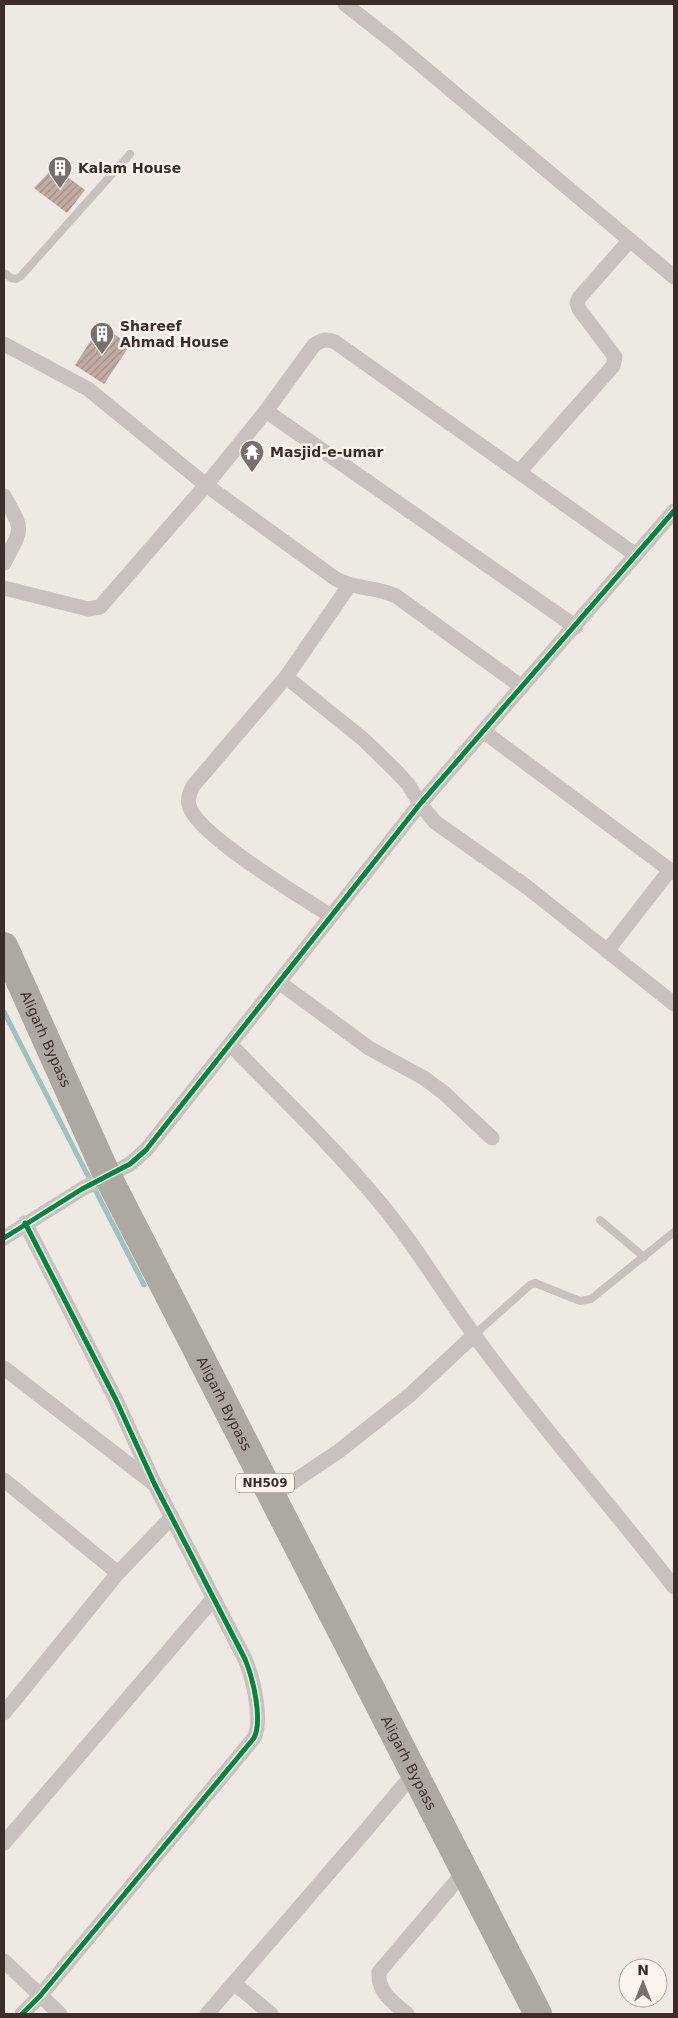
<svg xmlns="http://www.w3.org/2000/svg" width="678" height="2018" font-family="'DejaVu Sans',sans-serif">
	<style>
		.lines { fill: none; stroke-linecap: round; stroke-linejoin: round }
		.stream { stroke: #9fc2be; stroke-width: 5 }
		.building { fill: url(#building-hatch) }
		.lane { stroke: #c8c1bd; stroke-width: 8 }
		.street { stroke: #c8c1bd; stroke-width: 15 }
		.highway { stroke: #aea8a3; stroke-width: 28 }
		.cycleway-casing { stroke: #fbf3ec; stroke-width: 8 }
		.cycleway { stroke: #00873e; stroke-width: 5 }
		.labels { text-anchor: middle; stroke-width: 5; stroke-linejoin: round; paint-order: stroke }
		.shield { fill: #fbf3ec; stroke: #746864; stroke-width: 1 }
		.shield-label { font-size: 12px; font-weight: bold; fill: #3a2d2a }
		.poi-label { font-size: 14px; font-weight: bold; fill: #3a2d2a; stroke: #fbf3ec; text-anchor: start }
		.street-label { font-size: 14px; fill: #3a2d2a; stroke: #fbf3ec }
	</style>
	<defs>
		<pattern id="building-hatch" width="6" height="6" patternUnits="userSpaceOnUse" patternTransform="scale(1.25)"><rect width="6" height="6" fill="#c3aba5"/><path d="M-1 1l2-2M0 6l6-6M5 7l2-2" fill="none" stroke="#9f8c87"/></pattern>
	</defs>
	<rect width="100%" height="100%" fill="#efe9e4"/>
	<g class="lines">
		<polyline class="stream" points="4,1012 144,1285"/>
	</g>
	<g class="building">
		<polygon points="54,167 85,190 67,213 34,188"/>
		<polygon points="101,325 130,345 104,384 75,365"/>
	</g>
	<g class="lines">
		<g class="lane">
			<polyline points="4,273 11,278 16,279 21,276 130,154"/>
			<polyline points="600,1220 644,1257"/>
			<polyline points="474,1335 530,1285 535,1283 580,1301 591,1299 674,1232"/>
		</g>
		<g class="street">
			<polyline points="345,4 396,44 674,277"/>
			<path d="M4 344 88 389 206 485 336 579C356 590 375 586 396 596L522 687"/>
			<polyline points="266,411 576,627"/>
			<polyline points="519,472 613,366 615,357 579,309 577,303 579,298 630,240"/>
			<path d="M4 496C24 532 23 526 4 563"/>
			<path d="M4 588 88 609 100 607 206 485 266 411 314 345C322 340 326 338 335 342L636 555"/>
			<polyline points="286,677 363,739 396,771 408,784 420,804 435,822 527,887 674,1004"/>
			<polyline points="483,731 674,873"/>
			<path d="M331 916C303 898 195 834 189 805 187 799 190 792 193 786L286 677 349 586"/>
			<polyline points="607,951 670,870"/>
			<polyline points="280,983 369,1048 424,1078 444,1093 492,1138"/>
			<path d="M231 1045C279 1095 331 1144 376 1198 413 1241 441 1290 475 1336 537 1422 609 1503 674 1587"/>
			<polyline points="4,1238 82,1189 130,1164 146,1150 420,804 674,511"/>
			<polyline points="4,1368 153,1483"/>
			<polyline points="4,1480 118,1573"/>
			<polyline points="272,1496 339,1451 411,1394 474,1335"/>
			<polyline points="4,1713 118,1573 172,1517"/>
			<polyline points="4,1843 213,1599"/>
			<polyline points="4,1961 60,2014"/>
			<polyline points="234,1983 271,2014"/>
			<path d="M22 2014 40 1996 254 1738C263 1720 253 1678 245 1659L155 1485 116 1400 25 1223"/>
			<polyline points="207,2014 366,1830 414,1773"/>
			<path d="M407 2014C394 2003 377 1992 379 1972L464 1872"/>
		</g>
		<path class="highway" id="s1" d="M4 946 107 1175 538 2014"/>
		<defs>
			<g id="cycleway">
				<polyline points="4,1238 82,1189 130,1164 146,1150 420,804 674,511"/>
				<path d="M22 2014 40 1996 254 1738C263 1720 253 1678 245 1659L155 1485 116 1400 25 1223"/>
			</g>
		</defs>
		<use href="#cycleway" class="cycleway-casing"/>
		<use href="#cycleway" class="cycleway"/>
	</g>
	<defs>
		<symbol id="building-pin" viewBox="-11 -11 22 30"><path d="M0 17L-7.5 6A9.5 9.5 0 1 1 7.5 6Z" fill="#796f6b" stroke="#fbf3ec"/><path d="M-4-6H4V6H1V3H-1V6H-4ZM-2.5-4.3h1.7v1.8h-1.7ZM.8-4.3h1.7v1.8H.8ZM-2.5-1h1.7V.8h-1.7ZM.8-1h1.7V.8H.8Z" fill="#fff"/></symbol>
		<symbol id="temple-pin" viewBox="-11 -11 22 30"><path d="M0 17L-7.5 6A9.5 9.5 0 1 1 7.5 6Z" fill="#796f6b" stroke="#fbf3ec"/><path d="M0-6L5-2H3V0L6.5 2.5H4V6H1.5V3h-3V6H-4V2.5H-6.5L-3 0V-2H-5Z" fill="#fff"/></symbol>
	</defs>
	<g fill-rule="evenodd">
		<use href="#building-pin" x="46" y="154" width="28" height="38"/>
		<use href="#building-pin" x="88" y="320" width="28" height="38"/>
		<use href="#temple-pin" x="238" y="438" width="28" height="38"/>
	</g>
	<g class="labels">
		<rect class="shield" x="236" y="1473.5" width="58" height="19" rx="4"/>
		<g class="shield-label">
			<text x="265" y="1487">NH509</text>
		</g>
		<g class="poi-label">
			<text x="78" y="173">Kalam House</text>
			<text x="120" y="331">Shareef<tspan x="120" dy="16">Ahmad House</tspan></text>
			<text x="270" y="457">Masjid-e-umar</text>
		</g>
		<g class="street-label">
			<text dy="5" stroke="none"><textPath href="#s1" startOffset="102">Aligarh Bypass</textPath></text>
			<text dy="5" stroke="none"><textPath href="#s1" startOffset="508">Aligarh Bypass</textPath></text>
			<text dy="5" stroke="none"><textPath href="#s1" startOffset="912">Aligarh Bypass</textPath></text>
		</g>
	</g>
	<rect width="678" height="2018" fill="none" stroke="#3a2d2a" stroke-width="10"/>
	<g transform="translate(643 1983)"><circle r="24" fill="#fbf3ec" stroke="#aea49e"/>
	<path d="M0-4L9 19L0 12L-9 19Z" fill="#796f6b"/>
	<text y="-8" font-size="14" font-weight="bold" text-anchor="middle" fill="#3a2d2a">N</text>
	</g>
</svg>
